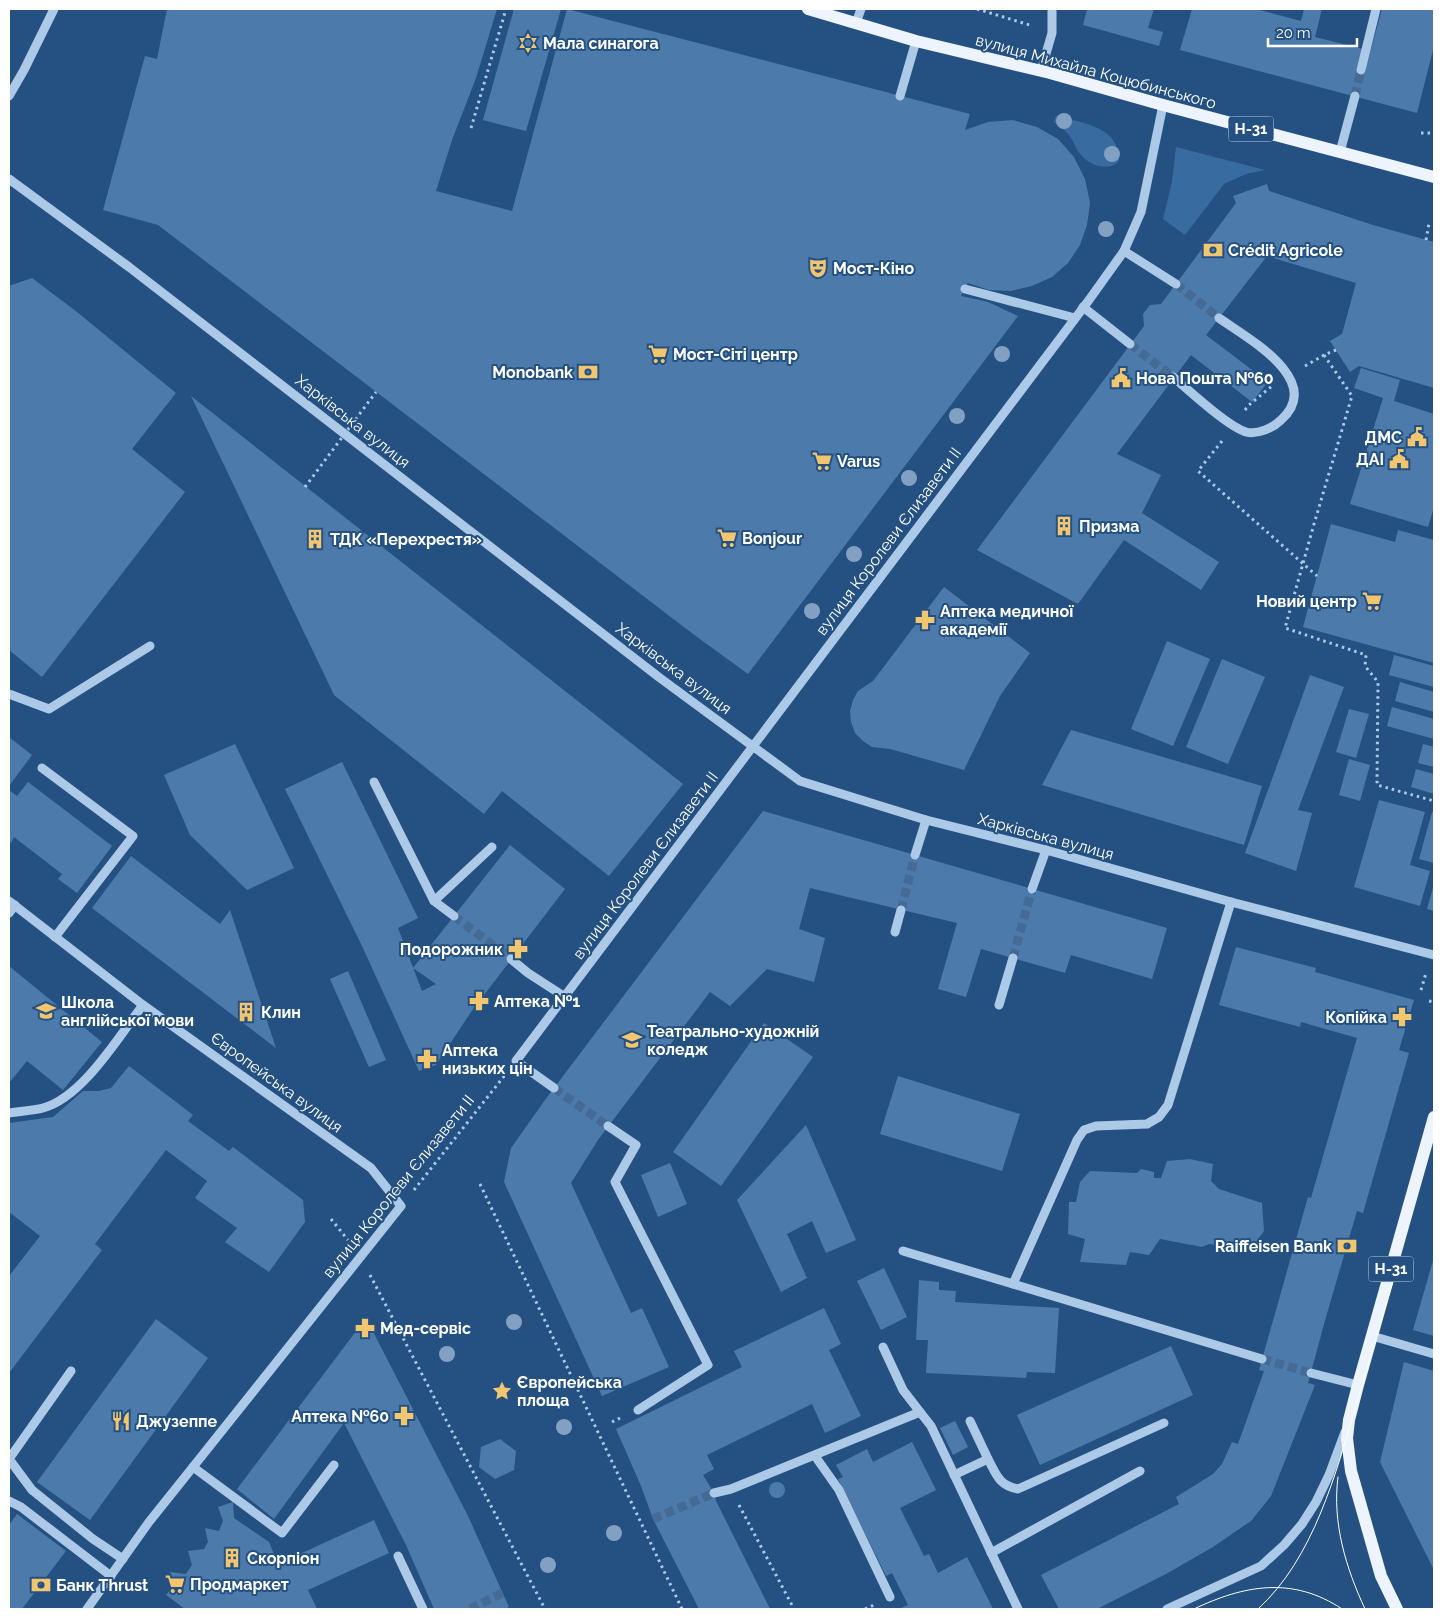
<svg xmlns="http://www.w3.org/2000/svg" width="1443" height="1618" font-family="Raleway,sans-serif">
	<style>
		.green { fill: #386ba0 }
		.building { fill: #4c7bab }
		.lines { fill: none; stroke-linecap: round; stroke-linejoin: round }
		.minor-tunnel { stroke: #456b95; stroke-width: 9; stroke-dasharray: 9 4.5; stroke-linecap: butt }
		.path { stroke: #acc9e7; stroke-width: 3; stroke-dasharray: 2.5 4; stroke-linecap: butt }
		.minor { stroke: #acc9e7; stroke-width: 9 }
		.major { stroke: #edf4fd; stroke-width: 12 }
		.tram { stroke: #fff; stroke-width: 1 }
		.path-bridge { stroke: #acc9e7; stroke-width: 3; stroke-dasharray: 2.5 4; stroke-linecap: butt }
		.tree { fill: #82a1c2 }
		.labels { text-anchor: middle; stroke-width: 4; stroke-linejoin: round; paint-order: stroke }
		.shield { fill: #245182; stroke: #bdcbda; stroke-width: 1 }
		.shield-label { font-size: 15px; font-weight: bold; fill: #fff }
		.poi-label { font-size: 16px; font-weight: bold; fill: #fff; stroke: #245182; text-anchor: start }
		.street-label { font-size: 16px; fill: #fff; stroke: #245182 }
	</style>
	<rect width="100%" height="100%" fill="#245182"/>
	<g class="green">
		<path d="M1056 116C1082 123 1120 126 1119 161 1109 172 1090 166 1081 155 1076 150 1074 141 1069 135 1065 130 1059 126 1054 122Z"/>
		<polygon points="1176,147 1265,170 1246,174 1224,184 1185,235 1163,219 1172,182"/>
	</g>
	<g class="building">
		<polygon points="167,9 497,9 476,78 452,140 436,191 512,211 567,9 970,114 965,130 988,122 1013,120 1037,127 1058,139 1074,157 1085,179 1090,203 1087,225 1080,245 1068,263 1052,277 1032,286 1011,291 989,290 968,283 961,296 988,302 1018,316 748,674 693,634 158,225 103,210 145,56 157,59"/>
		<polygon points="514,9 561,9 526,131 483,120"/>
		<polygon points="1087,9 1154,9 1148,28 1163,32 1159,46 1083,25"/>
		<polygon points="1192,9 1256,9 1301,21 1304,9 1322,9 1315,37 1363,49 1358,70 1365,71 1382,9 1434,9 1434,46 1417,113 1180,50"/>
		<polygon points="1267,184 1269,191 1373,225 1434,242 1434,388 1359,366 1350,372 1330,341 1342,334 1356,283 1267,256 1206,335 1268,382 1252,402 1191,355 1117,454 1161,475 1142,513 1219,562 1201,590 1124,540 1078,604 977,550 1144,326 1143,314 1150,305 1161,304 1236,203 1233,196"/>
		<polygon points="32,278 77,312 176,393 132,449 185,492 42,677 9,650 9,286"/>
		<polygon points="1361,368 1400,380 1394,401 1434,414 1434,507 1428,527 1350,504 1383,398 1354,388"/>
		<polygon points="191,396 683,784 609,876 502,791 484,814 334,695"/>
		<polygon points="1331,524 1395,542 1398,530 1434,540 1434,663 1303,627"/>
		<polygon points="944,587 1030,653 1000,696 964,770 890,749 872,747 863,741 855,733 851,722 850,711 853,700 858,691 873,681"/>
		<polygon points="1167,641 1210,659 1173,746 1131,729"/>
		<polygon points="1394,655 1434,666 1434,687 1389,675"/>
		<polygon points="1222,659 1265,677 1228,764 1186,747"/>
		<polygon points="1310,675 1344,687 1298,810 1312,813 1296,871 1245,853"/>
		<polygon points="1400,682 1434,692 1434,712 1395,701"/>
		<polygon points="1392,707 1434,719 1434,739 1387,726"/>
		<polygon points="1349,709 1369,714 1356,758 1336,752"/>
		<polygon points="1071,730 1262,786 1244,845 1042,785"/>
		<polygon points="9,737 32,755 9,786"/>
		<polygon points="235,744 294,868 247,890 190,835 164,775"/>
		<polygon points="1423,744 1434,747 1434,767 1418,763"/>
		<polygon points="1349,759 1370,765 1360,801 1339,795"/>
		<polygon points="342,762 418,918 398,928 422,991 436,984 413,968 510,845 565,889 471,1012 436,1065 419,1071 362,946 285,789"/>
		<polygon points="1416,769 1434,774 1434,794 1411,787"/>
		<polygon points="28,782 112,846 77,893 58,879 62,874 14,837 11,843 9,841 9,790 17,796"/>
		<polygon points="1379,800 1425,812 1410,865 1430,871 1420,906 1354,887"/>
		<polygon points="763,811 1167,928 1152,979 1071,955 1065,973 981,949 966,997 938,989 957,923 810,888 799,929 825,938 814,982 767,969 730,1006 710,992 598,1140 571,1183 631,1313 642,1308 669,1367 602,1396 504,1182 511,1148 545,1100"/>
		<polygon points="1432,812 1434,813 1434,863 1419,859"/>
		<polygon points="131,856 220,924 230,910 276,1048 92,908"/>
		<polygon points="1434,884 1434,911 1427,909"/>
		<polygon points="1236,947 1316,968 1315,972 1414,1000 1399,1050 1409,1053 1363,1213 1357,1211 1326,1317 1308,1383 1315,1385 1271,1496 1251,1521 1213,1547 1166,1574 1097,1609 1059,1609 1041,1575 1179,1504 1176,1497 1213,1474 1222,1464 1232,1442 1238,1444 1264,1371 1259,1370 1308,1197 1311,1198 1357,1038 1301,1022 1300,1027 1219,1005"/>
		<polygon points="9,966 102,1042 63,1090 27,1061 9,1083"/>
		<polygon points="348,971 386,1060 369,1067 330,979"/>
		<polygon points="764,1023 813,1057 721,1186 673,1152"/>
		<polygon points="129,1066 193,1115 188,1121 229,1151 233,1147 303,1200 305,1222 269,1272 225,1242 237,1228 195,1198 207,1181 166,1150 95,1244 102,1250 9,1373 9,1276 40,1236 9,1212 9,1123 53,1117 83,1091 99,1091 111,1088"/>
		<polygon points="898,1076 1020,1114 1002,1171 880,1134"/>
		<polygon points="806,1125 856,1240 826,1253 812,1221 787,1234 807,1278 781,1292 737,1200"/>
		<polygon points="1190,1159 1213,1164 1211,1181 1219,1189 1262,1203 1264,1231 1250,1250 1209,1244 1202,1247 1160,1239 1149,1255 1130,1252 1126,1265 1080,1262 1085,1239 1068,1234 1069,1202 1076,1202 1080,1182 1090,1171 1137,1173 1141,1169 1154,1172 1154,1178 1161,1178 1167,1161"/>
		<polygon points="670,1163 687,1204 658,1217 641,1175"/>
		<polygon points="1434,1257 1434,1336 1413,1330"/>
		<polygon points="884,1268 907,1317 881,1330 857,1281"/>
		<polygon points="919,1280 939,1282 939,1290 956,1291 955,1302 1059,1308 1055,1373 1027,1372 1026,1378 926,1373 928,1340 916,1340"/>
		<polygon points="824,1308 841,1344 829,1350 861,1416 825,1433 812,1404 707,1455 714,1469 703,1475 714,1493 716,1501 770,1609 699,1609 653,1519 641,1486 616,1429 742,1367 734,1351"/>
		<polygon points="366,1318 468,1516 509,1607 504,1609 434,1609 406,1545 344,1423 274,1519 237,1489"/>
		<polygon points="156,1319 208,1358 90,1520 37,1482"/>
		<polygon points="1171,1346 1193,1395 1040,1465 1017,1415"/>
		<polygon points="1404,1362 1434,1371 1434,1570 1380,1462"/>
		<polygon points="955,1421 968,1447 953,1455 940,1428"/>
		<polygon points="500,1439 516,1451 514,1470 495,1479 479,1467 481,1447"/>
		<polygon points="912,1442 936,1490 900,1508 924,1556 929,1554 938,1573 967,1557 993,1609 899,1609 908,1605 892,1573 886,1576 838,1479 843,1477 836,1465 867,1449 873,1462"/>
		<circle cx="777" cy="1490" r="8"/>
		<polygon points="233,1502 234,1518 269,1542 278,1564 374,1520 389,1553 308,1590 317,1609 185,1609 166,1595 175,1584 170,1572 186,1574 192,1565 188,1551 204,1549 208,1542 205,1528 219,1531 223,1521 218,1507"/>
		<polygon points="17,1514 66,1551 22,1609 9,1609 9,1525"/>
	</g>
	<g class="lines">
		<g class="minor-tunnel">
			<polyline points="1355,96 1361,70"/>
			<polyline points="1176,284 1219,318"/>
			<polyline points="1130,344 1173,377"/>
			<polyline points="901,910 915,855"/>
			<polyline points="454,916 511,959"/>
			<polyline points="1013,958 1032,889"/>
			<polyline points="554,1088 608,1126"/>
			<polyline points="1262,1359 1311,1373"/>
			<polyline points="653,1519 714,1493"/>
			<polyline points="470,1609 502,1593"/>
		</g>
		<g class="path">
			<polyline points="977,9 1033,26"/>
			<polyline points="471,128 506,9"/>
			<polyline points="1421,133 1434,133"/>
			<polyline points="1426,240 1429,223"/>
			<polyline points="1324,355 1352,396 1314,524 1285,628 1366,655 1365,666 1378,682 1377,785 1434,801"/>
			<polyline points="1305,366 1324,355 1336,350"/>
			<polyline points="1245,410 1249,405 1272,386"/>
			<polyline points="1222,441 1198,471 1317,576"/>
			<polyline points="1421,990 1426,973"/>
			<polyline points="1429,1001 1434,1002"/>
			<polyline points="480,1184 682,1609"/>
			<polyline points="414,1190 505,1075"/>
			<polyline points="331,1219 348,1240"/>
			<polyline points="370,1275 545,1609"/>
			<polyline points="612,1422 620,1418"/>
			<polyline points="739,1505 794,1609"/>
			<polyline points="865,1609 874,1605"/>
		</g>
		<g class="minor">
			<polyline points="856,23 861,9"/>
			<polyline points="1361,70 1376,9"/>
			<polyline points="1041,71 1052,33 1052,9"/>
			<polyline points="9,96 24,70 54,9"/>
			<polyline points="900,96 916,41"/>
			<polyline points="1340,152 1355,96"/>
			<polyline points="9,179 129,267 660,678 800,781 926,820 1046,850 1231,902 1434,955"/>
			<polyline points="1124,251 1176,284"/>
			<polyline points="965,289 1075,318"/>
			<polyline points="1083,307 1130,344"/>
			<path d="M1173 377C1190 391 1227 426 1246 432 1257 435 1273 428 1281 420 1325 380 1247 338 1219 318"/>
			<polyline points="9,694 49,709 150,646"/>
			<polyline points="42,768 133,836 55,937"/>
			<polyline points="374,782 434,901 454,916"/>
			<polyline points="915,855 926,820"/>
			<polyline points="1032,889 1046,850"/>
			<polyline points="9,901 143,1005 371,1168 401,1206 193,1467 149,1522 87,1609"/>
			<polyline points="434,901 492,847"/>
			<polyline points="9,913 15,905"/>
			<polyline points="895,932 901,910"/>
			<polyline points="511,959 528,973 565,997"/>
			<polyline points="999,1005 1013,958"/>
			<polyline points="554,1088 516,1061 1089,300 1124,251 1141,212 1163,105"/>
			<path d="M9 1113C20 1111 32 1111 43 1108 83 1097 119 1036 143 1005"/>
			<polyline points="608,1126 636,1145 615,1182 708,1365 638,1410"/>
			<polyline points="903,1251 1013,1284 1077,1140 1084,1130 1096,1126 1147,1124 1159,1117 1168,1105 1231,902"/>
			<polyline points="1013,1284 1262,1359"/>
			<polyline points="1372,1336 1434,1354"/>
			<polyline points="883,1347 903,1390 920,1412"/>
			<polyline points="71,1371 9,1459 32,1490 93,1539 123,1559"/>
			<polyline points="1311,1373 1358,1385"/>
			<polyline points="815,1456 839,1490 890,1597"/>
			<path d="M988 1459C996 1474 999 1486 1018 1489L1164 1423"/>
			<polyline points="193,1467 282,1533 334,1465"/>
			<polyline points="954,1475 988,1459 970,1421"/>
			<polyline points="714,1493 731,1489 920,1412 931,1426 1018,1609"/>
			<polyline points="9,1501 21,1507 111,1576"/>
			<polyline points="991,1553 1140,1471"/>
			<polyline points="398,1556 423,1609"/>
			<polyline points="1167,1609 1261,1566 1284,1545 1302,1524 1316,1502 1329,1475 1345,1432"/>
		</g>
		<g class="major">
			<polyline points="808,9 916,41 1050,73 1163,105 1434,177"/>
			<polyline points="1397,1609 1381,1576 1351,1471 1347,1438 1349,1420 1358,1385 1434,1117"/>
		</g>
		<g class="tram">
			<path d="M1338 1477C1332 1523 1346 1568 1365 1609"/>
			<path d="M1194 1609C1244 1585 1293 1576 1342 1609"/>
			<path d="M1258 1609C1314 1558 1336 1473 1357 1402 1370 1359 1383 1315 1396 1271"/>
		</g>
		<polyline class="path-bridge" points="305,487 376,392"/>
	</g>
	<g class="tree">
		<circle cx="1064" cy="121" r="8"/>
		<circle cx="1112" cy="154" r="8"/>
		<circle cx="1106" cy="229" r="8"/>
		<circle cx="1002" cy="354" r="8"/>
		<circle cx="957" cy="416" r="8"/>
		<circle cx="909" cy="478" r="8"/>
		<circle cx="854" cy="554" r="8"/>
		<circle cx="812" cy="611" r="8"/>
		<circle cx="514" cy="1322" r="8"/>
		<circle cx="447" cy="1354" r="8"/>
		<circle cx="564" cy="1427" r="8"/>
		<circle cx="614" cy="1533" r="8"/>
		<circle cx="548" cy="1565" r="8"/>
	</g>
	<defs>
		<symbol id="synagogue-bare" viewBox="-9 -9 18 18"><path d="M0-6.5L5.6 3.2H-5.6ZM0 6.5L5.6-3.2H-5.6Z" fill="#f2c66f" stroke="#245182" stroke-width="2.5" paint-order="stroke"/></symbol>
		<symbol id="bank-bare" viewBox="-9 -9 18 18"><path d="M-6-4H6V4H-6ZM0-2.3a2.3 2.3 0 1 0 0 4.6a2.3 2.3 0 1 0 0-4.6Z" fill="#f2c66f" stroke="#245182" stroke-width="2.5" paint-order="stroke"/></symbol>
		<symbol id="theatre-bare" viewBox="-9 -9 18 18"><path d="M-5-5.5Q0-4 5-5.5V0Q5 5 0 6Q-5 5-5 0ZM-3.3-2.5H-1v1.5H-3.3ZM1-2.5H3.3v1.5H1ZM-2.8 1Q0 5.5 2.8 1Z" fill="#f2c66f" stroke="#245182" stroke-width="2.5" paint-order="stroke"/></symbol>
		<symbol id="supermarket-bare" viewBox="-9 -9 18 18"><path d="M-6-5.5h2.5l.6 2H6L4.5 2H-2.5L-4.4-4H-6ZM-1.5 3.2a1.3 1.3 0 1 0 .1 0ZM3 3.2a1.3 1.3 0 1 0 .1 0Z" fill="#f2c66f" stroke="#245182" stroke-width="2.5" paint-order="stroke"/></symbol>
		<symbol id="civic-bare" viewBox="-9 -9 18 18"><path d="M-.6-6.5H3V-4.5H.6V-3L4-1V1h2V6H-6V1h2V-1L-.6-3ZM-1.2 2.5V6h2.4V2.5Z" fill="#f2c66f" stroke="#245182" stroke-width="2.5" paint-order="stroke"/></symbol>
		<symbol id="building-bare" viewBox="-9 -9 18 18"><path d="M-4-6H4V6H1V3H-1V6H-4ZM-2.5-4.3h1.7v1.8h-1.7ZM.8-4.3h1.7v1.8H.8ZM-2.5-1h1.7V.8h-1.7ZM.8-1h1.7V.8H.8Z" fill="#f2c66f" stroke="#245182" stroke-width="2.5" paint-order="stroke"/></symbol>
		<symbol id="pharmacy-bare" viewBox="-9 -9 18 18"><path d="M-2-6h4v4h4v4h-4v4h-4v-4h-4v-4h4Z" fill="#f2c66f" stroke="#245182" stroke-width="2.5" paint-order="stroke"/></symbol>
		<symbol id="school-bare" viewBox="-9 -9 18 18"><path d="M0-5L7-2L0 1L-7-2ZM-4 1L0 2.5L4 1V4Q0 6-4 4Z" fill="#f2c66f" stroke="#245182" stroke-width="2.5" paint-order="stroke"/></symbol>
		<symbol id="university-bare" viewBox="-9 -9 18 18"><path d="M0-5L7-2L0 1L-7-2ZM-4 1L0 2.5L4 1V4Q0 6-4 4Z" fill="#f2c66f" stroke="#245182" stroke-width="2.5" paint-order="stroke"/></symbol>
		<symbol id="sight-bare" viewBox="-9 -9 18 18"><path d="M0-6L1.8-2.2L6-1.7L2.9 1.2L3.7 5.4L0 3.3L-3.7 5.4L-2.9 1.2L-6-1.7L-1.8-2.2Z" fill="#f2c66f" stroke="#245182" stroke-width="2.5" paint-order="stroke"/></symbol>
		<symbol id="restaurant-bare" viewBox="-9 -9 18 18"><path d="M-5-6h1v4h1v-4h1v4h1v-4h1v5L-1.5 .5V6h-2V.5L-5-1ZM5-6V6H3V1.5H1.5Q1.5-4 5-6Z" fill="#f2c66f" stroke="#245182" stroke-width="2.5" paint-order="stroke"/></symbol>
	</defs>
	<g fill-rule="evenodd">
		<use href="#synagogue-bare" x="514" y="29" width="28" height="28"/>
		<use href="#bank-bare" x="1199" y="236" width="28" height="28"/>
		<use href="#theatre-bare" x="804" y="254" width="28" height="28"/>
		<use href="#supermarket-bare" x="644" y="340" width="28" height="28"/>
		<use href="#bank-bare" x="574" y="358" width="28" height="28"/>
		<use href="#civic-bare" x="1107" y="364" width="28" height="28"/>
		<use href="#civic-bare" x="1403" y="423" width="28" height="28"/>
		<use href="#civic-bare" x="1385" y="445" width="28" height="28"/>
		<use href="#supermarket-bare" x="808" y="447" width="28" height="28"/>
		<use href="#building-bare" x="1050" y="512" width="28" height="28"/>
		<use href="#supermarket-bare" x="713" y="524" width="28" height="28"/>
		<use href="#building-bare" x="301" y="525" width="28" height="28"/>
		<use href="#supermarket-bare" x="1358" y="587" width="28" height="28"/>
		<use href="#pharmacy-bare" x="911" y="606" width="28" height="28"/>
		<use href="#pharmacy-bare" x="504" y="935" width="28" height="28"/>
		<use href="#pharmacy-bare" x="465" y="987" width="28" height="28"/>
		<use href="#school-bare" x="32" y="997" width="28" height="28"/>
		<use href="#building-bare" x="232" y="998" width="28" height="28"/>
		<use href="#pharmacy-bare" x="1388" y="1003" width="28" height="28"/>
		<use href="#university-bare" x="618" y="1026" width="28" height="28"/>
		<use href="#pharmacy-bare" x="413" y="1045" width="28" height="28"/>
		<use href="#bank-bare" x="1333" y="1232" width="28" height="28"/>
		<use href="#pharmacy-bare" x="351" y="1314" width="28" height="28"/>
		<use href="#sight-bare" x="488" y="1377" width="28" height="28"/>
		<use href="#pharmacy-bare" x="390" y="1402" width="28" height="28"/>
		<use href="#restaurant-bare" x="107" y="1407" width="28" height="28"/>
		<use href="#building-bare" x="218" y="1544" width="28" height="28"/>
		<use href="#supermarket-bare" x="161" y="1570" width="28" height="28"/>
		<use href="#bank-bare" x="27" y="1571" width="28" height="28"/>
	</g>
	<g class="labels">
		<g class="shield">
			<rect x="1228.5" y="116.5" width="45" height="25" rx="4"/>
			<rect x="1368.5" y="1256.5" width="45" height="25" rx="4"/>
		</g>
		<g class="shield-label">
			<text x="1251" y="134">Н-31</text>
			<text x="1391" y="1274">Н-31</text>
		</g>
		<g class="poi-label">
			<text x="543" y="49">Мала синагога</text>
			<text x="1228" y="256">Crédit Agricole</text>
			<text x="833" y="274">Мост-Кіно</text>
			<text x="673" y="360">Мост-Сіті центр</text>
			<text x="573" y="378" text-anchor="end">Monobank</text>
			<text x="1136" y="384">Нова Пошта №60</text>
			<text x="1402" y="443" text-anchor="end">ДМС</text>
			<text x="1384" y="465" text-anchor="end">ДАІ</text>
			<text x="837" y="467">Varus</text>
			<text x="1079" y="532">Призма</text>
			<text x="742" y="544">Bonjour</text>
			<text x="330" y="545">ТДК «Перехрестя»</text>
			<text x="1357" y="607" text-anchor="end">Новий центр</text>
			<text x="940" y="617">Аптека медичної<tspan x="940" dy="18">академії</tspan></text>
			<text x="503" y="955" text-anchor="end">Подорожник</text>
			<text x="494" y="1007">Аптека №1</text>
			<text x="61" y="1008">Школа<tspan x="61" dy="18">англійської мови</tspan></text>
			<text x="261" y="1018">Клин</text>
			<text x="1387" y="1023" text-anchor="end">Копійка</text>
			<text x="647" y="1037">Театрально-художній<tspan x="647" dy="18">коледж</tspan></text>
			<text x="442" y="1056">Аптека<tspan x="442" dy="18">низьких цін</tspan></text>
			<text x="1332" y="1252" text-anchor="end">Raiffeisen Bank</text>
			<text x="380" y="1334">Мед-сервіс</text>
			<text x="517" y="1388">Європейська<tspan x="517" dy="18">площа</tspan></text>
			<text x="389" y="1422" text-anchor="end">Аптека №60</text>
			<text x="136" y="1427">Джузеппе</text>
			<text x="247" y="1564">Скорпіон</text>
			<text x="190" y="1590">Продмаркет</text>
			<text x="56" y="1591">Банк Thrust</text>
		</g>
		<g class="street-label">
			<text transform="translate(1096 71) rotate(15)" y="6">вулиця Михайла Коцюбинського</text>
			<text transform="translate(353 421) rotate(38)" y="6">Харківська вулиця</text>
			<text transform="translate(888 541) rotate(-53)" y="6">вулиця Королеви Єлизавети ІІ</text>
			<text transform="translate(674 668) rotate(37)" y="6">Харківська вулиця</text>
			<text transform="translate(1046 836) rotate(15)" y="6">Харківська вулиця</text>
			<text transform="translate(645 865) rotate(-53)" y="6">вулиця Королеви Єлизавети ІІ</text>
			<text transform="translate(277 1082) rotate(36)" y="6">Європейська вулиця</text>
			<text transform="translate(398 1186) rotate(-51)" y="6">вулиця Королеви Єлизавети ІІ</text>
		</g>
	</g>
	<rect width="1443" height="1618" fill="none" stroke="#ffffff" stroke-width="20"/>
	<path d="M1268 38v8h89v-8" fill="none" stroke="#ffffff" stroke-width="2.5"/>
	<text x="1276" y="38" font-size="15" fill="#ffffff" stroke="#245182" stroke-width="4" paint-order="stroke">20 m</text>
</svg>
